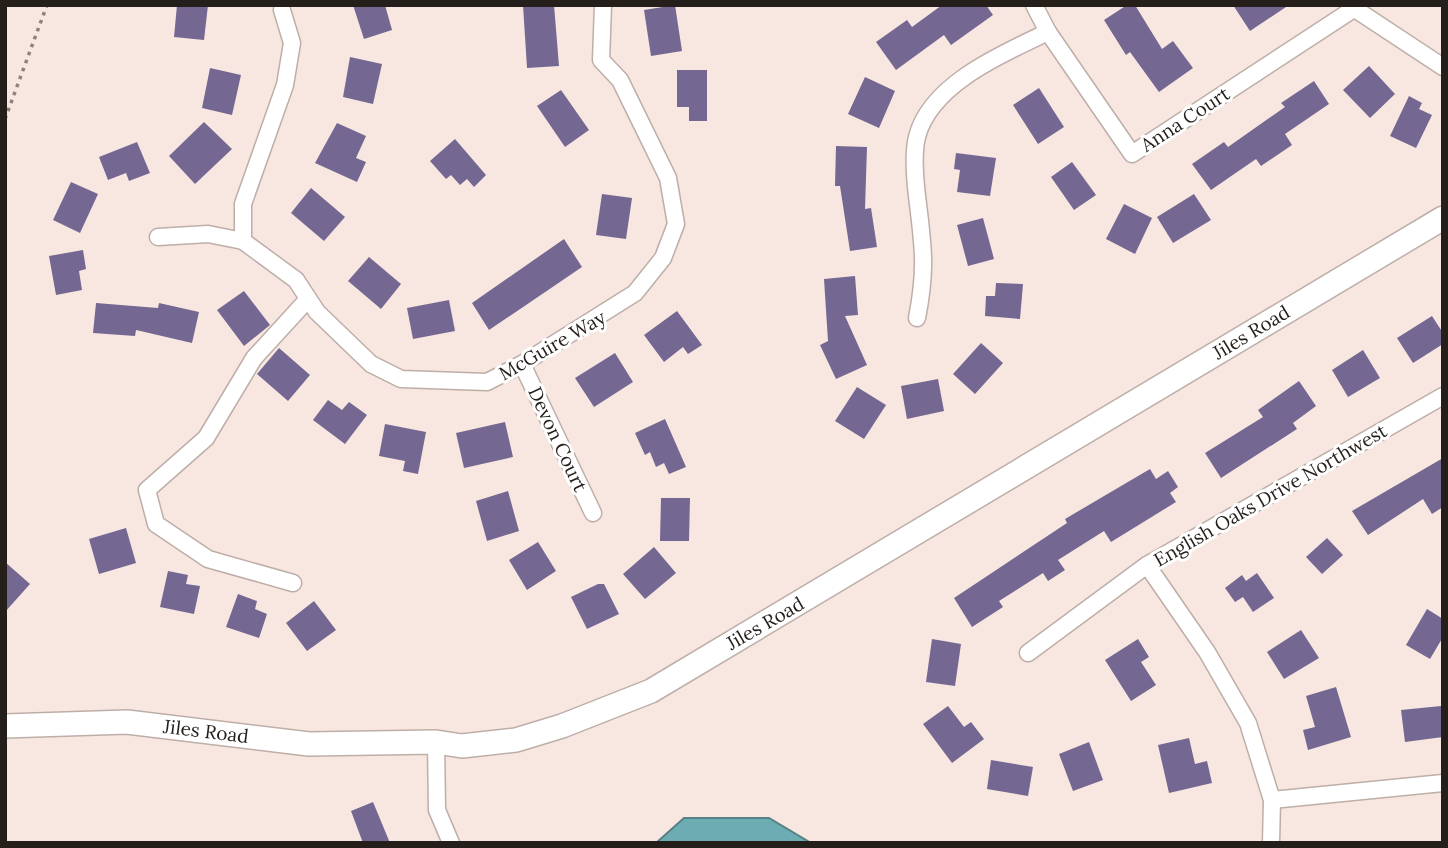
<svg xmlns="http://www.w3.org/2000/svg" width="1448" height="848" font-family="Lora,serif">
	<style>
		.water { fill: #6cacb2; stroke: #578285; stroke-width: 2 }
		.building { fill: #746791 }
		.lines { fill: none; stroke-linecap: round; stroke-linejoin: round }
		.street-casing { stroke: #beaea8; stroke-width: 19 }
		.secondary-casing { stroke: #beaea8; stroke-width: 26 }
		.path { stroke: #8d827d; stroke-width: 3.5; stroke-dasharray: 3.5 5; stroke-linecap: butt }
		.street { stroke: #fff; stroke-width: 16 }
		.secondary { stroke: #fff; stroke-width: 23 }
		.labels { text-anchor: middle; stroke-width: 6; stroke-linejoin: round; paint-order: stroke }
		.street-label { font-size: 19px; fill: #251f1c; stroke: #fff }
	</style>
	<rect width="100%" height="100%" fill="#f8e7e1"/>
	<polygon class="water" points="684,818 769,818 811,843 656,843"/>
	<g class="building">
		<polygon points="177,5 208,5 204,40 174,37"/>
		<polygon points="353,5 385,5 392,30 364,39"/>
		<polygon points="523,5 554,5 559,66 527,68"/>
		<polygon points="675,5 682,51 651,56 644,10"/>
		<polygon points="942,5 986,5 993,15 951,45 944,35 896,70 876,42 907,20 912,27"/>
		<polygon points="1127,5 1135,5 1162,49 1173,41 1193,68 1159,92 1130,52 1126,55 1104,20"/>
		<polygon points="1233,5 1289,5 1250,31"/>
		<polygon points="350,57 382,64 373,104 343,97"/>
		<polygon points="1369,66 1395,94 1370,118 1343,90"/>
		<polygon points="210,68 241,75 232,115 202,108"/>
		<polygon points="677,70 707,70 707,121 689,121 689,107 677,107"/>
		<polygon points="865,77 895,91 879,128 848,114"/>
		<polygon points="1314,81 1329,104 1285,134 1292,145 1261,166 1256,159 1211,190 1192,164 1224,142 1228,147 1285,107 1281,103"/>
		<polygon points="1039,88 1064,127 1038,144 1013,105"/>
		<polygon points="561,90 589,130 565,147 537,106"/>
		<polygon points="1409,96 1422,103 1419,109 1432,115 1416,148 1390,136"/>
		<polygon points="204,122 232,149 195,184 169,156"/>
		<polygon points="337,123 366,136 356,158 366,162 357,182 315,163"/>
		<polygon points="455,139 486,175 474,187 467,179 460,185 451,175 446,179 430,161"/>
		<polygon points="137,142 150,173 129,181 126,173 108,180 99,157"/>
		<polygon points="836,146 867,147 865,209 871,208 877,247 850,251 840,186 835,186"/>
		<polygon points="956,153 996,158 990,196 957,192 960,170 954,169"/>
		<polygon points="1072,162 1096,195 1074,210 1051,177"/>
		<polygon points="71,182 98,194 80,233 53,220"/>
		<polygon points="311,188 345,217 324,241 291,213"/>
		<polygon points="602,194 632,198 626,239 596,235"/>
		<polygon points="1194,194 1211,220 1173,243 1157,217"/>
		<polygon points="1124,204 1152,218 1135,254 1106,239"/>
		<polygon points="983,218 994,259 968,266 957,225"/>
		<polygon points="564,239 582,267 489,330 472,303"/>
		<polygon points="83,250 86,269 79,271 82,290 56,295 49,256"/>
		<polygon points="369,257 401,284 381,309 348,281"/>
		<polygon points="855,276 858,315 845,316 867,365 836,379 820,345 828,341 824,279"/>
		<polygon points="996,283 1023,284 1020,319 985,316 986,296 995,296"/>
		<polygon points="244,291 270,325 244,346 217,310"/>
		<polygon points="449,300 455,331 413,339 407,308"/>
		<polygon points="96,303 158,308 159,303 199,312 192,343 136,330 135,336 93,333"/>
		<polygon points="677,311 702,345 688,354 683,347 664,362 644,335"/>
		<polygon points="1432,316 1443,333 1443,344 1413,363 1397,338"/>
		<polygon points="981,343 1003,363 975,394 953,374"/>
		<polygon points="279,348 310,375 288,401 257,374"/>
		<polygon points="1363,350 1380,378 1348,397 1332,370"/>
		<polygon points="615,353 633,382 594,407 575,378"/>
		<polygon points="938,379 944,411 907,419 901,386"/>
		<polygon points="1299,381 1316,406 1293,423 1297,429 1221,478 1205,453 1263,417 1258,410"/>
		<polygon points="857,387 886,405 864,439 835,421"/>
		<polygon points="328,400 342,410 349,402 367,415 345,444 313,420"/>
		<polygon points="665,419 686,467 669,474 664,463 656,467 650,452 645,455 635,433"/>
		<polygon points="505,422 513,457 464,468 456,433"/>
		<polygon points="385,424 426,432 418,474 403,471 405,461 379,456"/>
		<polygon points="1443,458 1443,507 1432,514 1423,499 1368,535 1352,511"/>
		<polygon points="1150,469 1156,479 1168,471 1178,487 1170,493 1176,502 1111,542 1104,531 1058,560 1065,570 1048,581 1043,573 999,601 1003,607 972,627 954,598 1067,523 1065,519"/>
		<polygon points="508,491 519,531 487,541 476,501"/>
		<polygon points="661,498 690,498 689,541 660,541"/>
		<polygon points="126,528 136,563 99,574 89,539"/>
		<polygon points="1327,538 1343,555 1322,574 1306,557"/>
		<polygon points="538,542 556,571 527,590 509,560"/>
		<polygon points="654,547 676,573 645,599 623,574"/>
		<polygon points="5,562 30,584 5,612"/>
		<polygon points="168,571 188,575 186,584 200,586 194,614 160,607"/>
		<polygon points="1257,573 1274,598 1253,612 1243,597 1235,602 1225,588 1242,575 1246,581"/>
		<polygon points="598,584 604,584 619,614 587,629 571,597"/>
		<polygon points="238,594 257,601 255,609 267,614 259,638 226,627"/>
		<polygon points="314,601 336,630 307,651 286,623"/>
		<polygon points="1427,609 1443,619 1443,637 1430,659 1406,645"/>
		<polygon points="1301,630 1319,658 1284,679 1267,652"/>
		<polygon points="932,639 961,644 955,686 926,682"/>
		<polygon points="1138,639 1149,657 1141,662 1156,685 1131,701 1105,660"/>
		<polygon points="1336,687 1351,737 1308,750 1303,730 1315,727 1306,696"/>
		<polygon points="948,706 964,727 971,722 984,739 952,763 923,724"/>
		<polygon points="1441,706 1443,737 1405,742 1401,710"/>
		<polygon points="1189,738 1195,764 1207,761 1212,783 1169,793 1158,745"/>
		<polygon points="1089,742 1103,780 1073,791 1059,754"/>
		<polygon points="991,760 1033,767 1028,796 987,789"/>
		<polygon points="373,802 390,843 363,843 351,811"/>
	</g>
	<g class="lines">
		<defs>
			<g id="street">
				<polyline points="1034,5 1048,32 1132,154 1352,10"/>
				<polyline points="1349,5 1443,67"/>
				<polyline points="158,237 208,234 243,241 296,280 317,312 371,364 401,379 487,382 522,364 635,293 663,258 676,224 668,178 620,80 601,60 603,5"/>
				<polyline points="243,241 243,204 285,85 292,43 282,10"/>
				<path d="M917 318C927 267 923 246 917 196 915 179 913 153 917 137 930 84 1004 53 1048 32"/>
				<polyline points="522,364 593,513"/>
				<polyline points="1147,565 1207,652 1248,723 1272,800 1271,843"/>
				<polyline points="293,583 208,559 156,524 147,490 206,438 254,358 308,299"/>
				<polyline points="1028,653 1147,565 1443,396"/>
				<polyline points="436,742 437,810 451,843"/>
				<polyline points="1272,800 1443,783"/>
			</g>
			<polyline id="secondary" points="5,726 127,722 309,744 436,742 462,746 516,740 562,726 651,691 1443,218"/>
		</defs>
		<use href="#street" class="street-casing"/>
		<use href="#secondary" class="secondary-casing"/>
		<polyline class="path" points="5,119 47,5"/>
		<use href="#street" class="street"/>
		<use href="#secondary" class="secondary"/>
	</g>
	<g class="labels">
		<g class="street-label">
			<text transform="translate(1185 119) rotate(-33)" y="7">Anna Court</text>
			<text transform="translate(1251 332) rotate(-31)" y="7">Jiles Road</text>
			<text transform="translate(552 345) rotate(-30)" y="7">McGuire Way</text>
			<text transform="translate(558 439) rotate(65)" y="7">Devon Court</text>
			<text transform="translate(1270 495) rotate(-30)" y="7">English Oaks Drive Northwest</text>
			<text transform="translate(765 623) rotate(-30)" y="7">Jiles Road</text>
			<text transform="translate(206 731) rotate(7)" y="7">Jiles Road</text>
		</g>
	</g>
	<rect width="1448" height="848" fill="none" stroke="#251f1c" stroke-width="14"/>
</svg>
